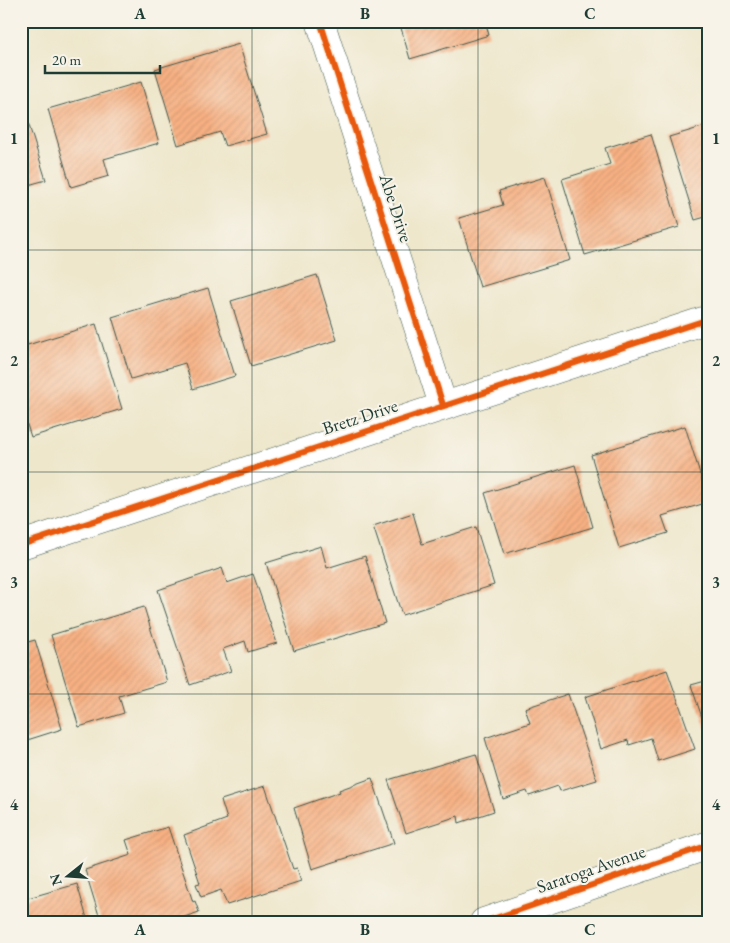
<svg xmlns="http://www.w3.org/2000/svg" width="730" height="943" font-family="'EB Garamond',serif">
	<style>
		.building { fill: url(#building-hatch) }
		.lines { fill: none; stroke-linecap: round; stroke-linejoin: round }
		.street-casing { stroke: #3e564b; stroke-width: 29 }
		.street { stroke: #fff; stroke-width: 28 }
		.cycleway-casing { stroke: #f7f3e8; stroke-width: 9 }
		.cycleway { stroke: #e8590c; stroke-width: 6 }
		.grid { fill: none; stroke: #1f3d34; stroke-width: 1; stroke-opacity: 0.55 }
		.labels { text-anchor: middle; stroke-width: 4; stroke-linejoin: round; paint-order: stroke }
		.street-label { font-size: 18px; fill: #1f3d34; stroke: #f7f3e8 }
		.neatline { fill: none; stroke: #1f3d34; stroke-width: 2 }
		.grid-label { font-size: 16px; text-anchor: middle; font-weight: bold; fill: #1f3d34 }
	</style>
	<defs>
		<pattern id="building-hatch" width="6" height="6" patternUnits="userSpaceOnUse" patternTransform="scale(1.25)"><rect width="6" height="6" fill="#f7b082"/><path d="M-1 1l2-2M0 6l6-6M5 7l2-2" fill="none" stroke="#d39871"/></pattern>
	</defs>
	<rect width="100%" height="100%" fill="#f7f3e8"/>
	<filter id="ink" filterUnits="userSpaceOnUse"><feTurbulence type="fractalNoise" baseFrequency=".02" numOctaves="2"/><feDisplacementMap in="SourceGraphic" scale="10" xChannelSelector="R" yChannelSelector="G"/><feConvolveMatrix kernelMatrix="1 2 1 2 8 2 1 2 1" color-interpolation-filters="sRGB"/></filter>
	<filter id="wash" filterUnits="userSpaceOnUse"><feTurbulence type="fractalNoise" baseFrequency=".0096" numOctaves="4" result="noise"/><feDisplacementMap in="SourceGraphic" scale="20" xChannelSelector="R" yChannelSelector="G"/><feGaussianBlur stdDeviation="1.12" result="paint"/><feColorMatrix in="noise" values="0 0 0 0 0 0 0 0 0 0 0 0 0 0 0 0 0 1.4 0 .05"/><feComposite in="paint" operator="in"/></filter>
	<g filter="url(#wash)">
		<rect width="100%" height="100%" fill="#eee7cc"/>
		<g id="blocks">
			<g class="building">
				<polygon points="399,21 485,21 489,35 410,59"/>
				<polygon points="239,44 267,134 225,146 220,132 178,145 155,69"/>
				<polygon points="141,82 159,143 104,159 109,176 71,187 48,109"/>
				<polygon points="27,119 46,180 21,187 21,121"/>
				<polygon points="709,125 709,216 695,220 669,137"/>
				<polygon points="651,134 679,227 585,255 562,179 610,164 605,148"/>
				<polygon points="545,177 570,260 480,287 459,218 503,205 499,191"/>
				<polygon points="317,275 337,340 251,366 231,301"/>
				<polygon points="208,288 235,376 193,389 185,363 131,379 112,317"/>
				<polygon points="96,324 122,409 31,437 21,406 21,347"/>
				<polygon points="685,426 709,502 662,516 668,533 619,548 591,455"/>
				<polygon points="709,427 709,444 708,444 704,428"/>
				<polygon points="575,465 593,527 504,554 485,493"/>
				<polygon points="413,513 422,544 476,527 494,585 402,615 373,526"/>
				<polygon points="321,546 327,568 365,556 385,623 294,651 266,563"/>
				<polygon points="222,568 227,583 253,574 277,643 248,652 245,641 223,649 231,671 190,685 158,590"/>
				<polygon points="144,607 167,682 119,696 124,713 79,727 51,635"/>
				<polygon points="35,640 62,729 21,742 21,644"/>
				<polygon points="667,670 695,749 658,761 651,738 629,745 628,740 601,749 585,697"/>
				<polygon points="709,680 709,735 708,735 691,685"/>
				<polygon points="568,694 597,780 560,791 558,786 529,796 527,791 503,799 485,738 530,723 525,708"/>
				<polygon points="476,754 494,811 459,823 458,816 406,833 388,780"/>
				<polygon points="372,778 394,843 312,869 294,808 340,792 339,790"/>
				<polygon points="265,786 293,869 297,868 301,881 227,905 221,890 201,897 196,884 200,883 184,835 227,819 221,800"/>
				<polygon points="168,827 193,902 195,901 199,912 170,922 159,922 158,919 150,922 101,922 85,870 131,855 126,840"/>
				<polygon points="77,884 88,922 21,922 21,900"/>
			</g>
		</g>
	</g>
	<g filter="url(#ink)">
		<use href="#blocks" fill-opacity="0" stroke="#3e564b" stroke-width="1"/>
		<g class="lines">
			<defs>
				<g id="street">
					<polyline points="320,21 443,405"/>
					<polyline points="21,545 709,319"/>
					<polyline points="484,922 709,845"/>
				</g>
			</defs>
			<use href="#street" class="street-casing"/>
			<use href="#street" class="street"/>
			<defs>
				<g id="cycleway">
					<polyline points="320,21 443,405"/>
					<polyline points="21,545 709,319"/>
					<polyline points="484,922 709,845"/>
				</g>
			</defs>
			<use href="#cycleway" class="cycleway-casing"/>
			<use href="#cycleway" class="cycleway"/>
		</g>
	</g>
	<path class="grid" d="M252 21V922M478 21V922M21 250H709M21 472H709M21 694H709"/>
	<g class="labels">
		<g class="street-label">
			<text transform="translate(396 208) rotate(72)" y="6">Abe Drive</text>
			<text transform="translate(360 417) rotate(-18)" y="6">Bretz Drive</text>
			<text transform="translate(591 869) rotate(-19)" y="6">Saratoga Avenue</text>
		</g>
	</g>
	<rect width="730" height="943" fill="none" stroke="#f7f3e8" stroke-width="55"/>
	<g transform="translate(68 876) rotate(253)" stroke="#f7f3e8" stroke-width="4" paint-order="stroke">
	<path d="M0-4L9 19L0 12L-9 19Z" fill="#1f3d34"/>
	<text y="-8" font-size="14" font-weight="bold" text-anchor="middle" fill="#1f3d34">N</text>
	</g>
	<path d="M45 65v8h115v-8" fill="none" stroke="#1f3d34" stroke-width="2.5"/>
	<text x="52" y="65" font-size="15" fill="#1f3d34" stroke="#f7f3e8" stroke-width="4" paint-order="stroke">20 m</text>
	<rect x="28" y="28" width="674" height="888" class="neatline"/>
	<g class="grid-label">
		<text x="140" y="19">A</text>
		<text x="365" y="19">B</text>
		<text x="590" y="19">C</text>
		<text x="14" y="144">1</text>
		<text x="716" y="144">1</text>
		<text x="14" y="366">2</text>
		<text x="716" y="366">2</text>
		<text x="14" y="588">3</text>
		<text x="716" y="588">3</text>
		<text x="14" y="810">4</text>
		<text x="716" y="810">4</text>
		<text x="140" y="935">A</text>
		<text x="365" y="935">B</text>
		<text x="590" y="935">C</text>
	</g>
</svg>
